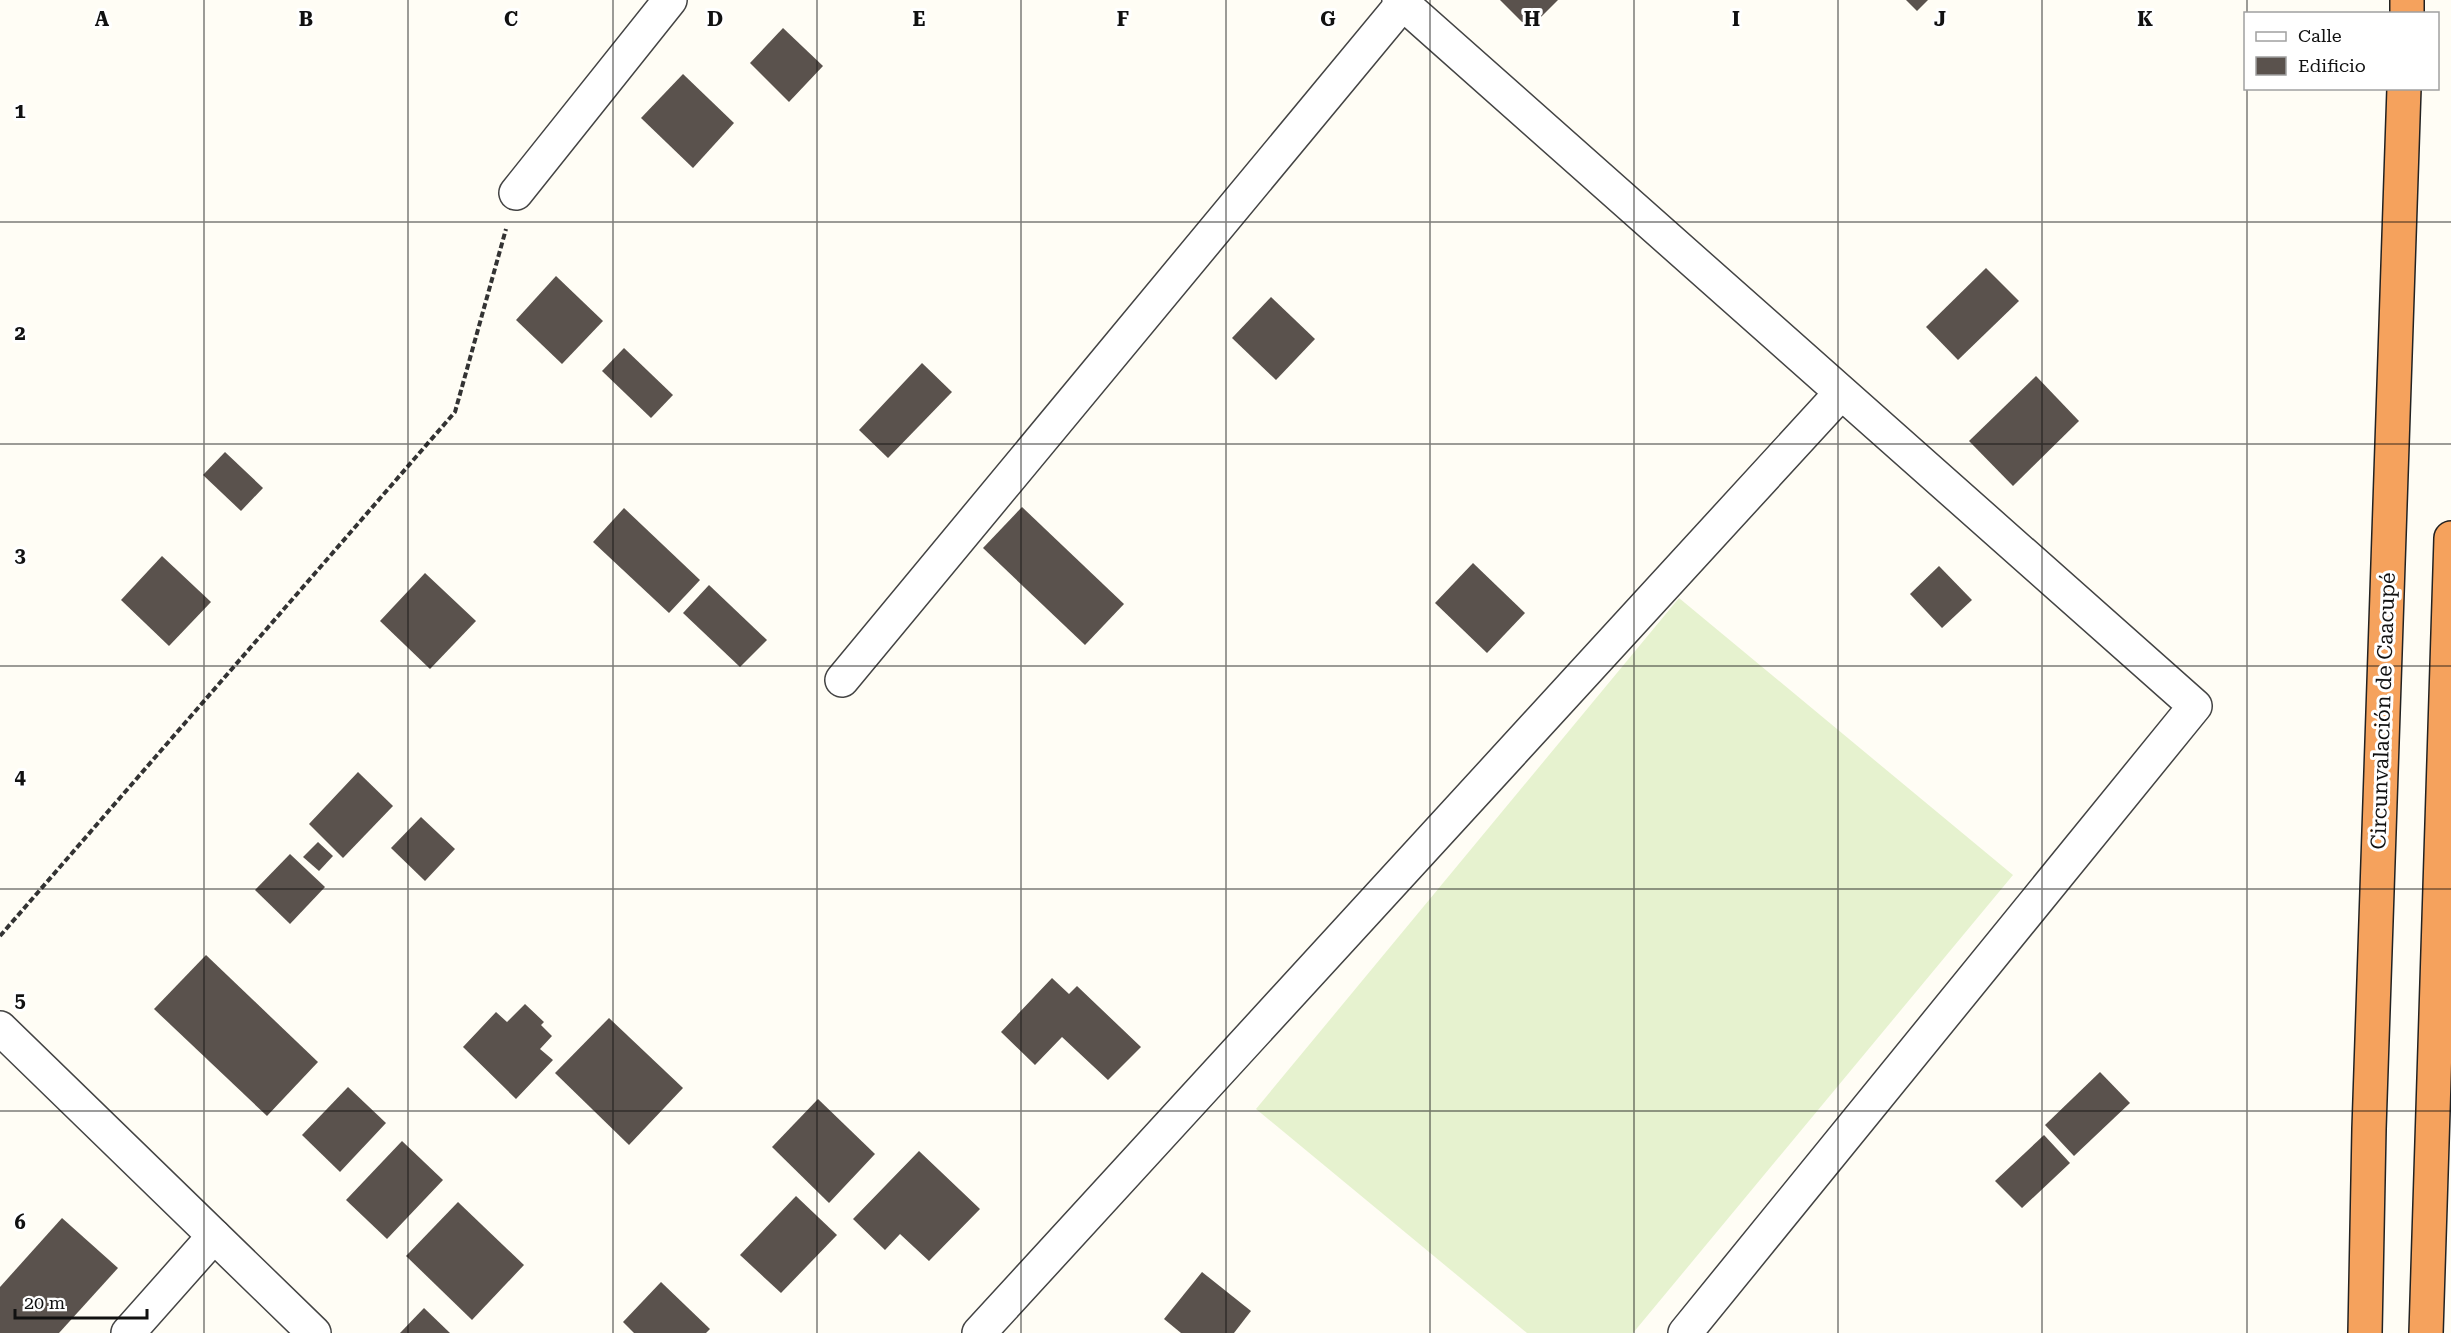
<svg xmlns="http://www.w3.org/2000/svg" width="2451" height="1333" font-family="'Roboto Serif',serif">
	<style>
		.pitch { fill: #e6f2cf }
		.building { fill: #5a524d }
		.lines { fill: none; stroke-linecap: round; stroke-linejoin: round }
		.street-casing { stroke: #444; stroke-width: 36 }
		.highway-casing { stroke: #222; stroke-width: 36 }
		.path { stroke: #333; stroke-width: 4; stroke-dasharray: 6 3; stroke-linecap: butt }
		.street { stroke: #fff; stroke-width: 33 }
		.highway { stroke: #f5a25d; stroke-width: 33 }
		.grid { fill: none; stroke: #111; stroke-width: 1.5; stroke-opacity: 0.55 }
		.labels { text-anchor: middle; stroke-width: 6; stroke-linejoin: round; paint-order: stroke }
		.street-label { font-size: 21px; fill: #111; stroke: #fff }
		.grid-label { font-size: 20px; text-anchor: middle; font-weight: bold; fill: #111; stroke: #fff; stroke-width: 6; stroke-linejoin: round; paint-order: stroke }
	</style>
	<rect width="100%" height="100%" fill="#fffdf5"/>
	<polygon class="pitch" points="1679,598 2013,875 1633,1333 1527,1333 1256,1109"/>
	<g class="building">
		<polygon points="1500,0 1558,0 1529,29"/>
		<polygon points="1906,0 1928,0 1917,11"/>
		<polygon points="783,28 823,66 789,102 750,63"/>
		<polygon points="683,74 734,123 693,168 641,118"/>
		<polygon points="1986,268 2019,301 1958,360 1926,327"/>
		<polygon points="556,276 603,321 562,364 516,320"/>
		<polygon points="1271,297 1315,339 1276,380 1232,338"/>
		<polygon points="624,348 673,395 651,418 602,371"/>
		<polygon points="922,363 952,392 888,458 859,430"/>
		<polygon points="2036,376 2079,421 2013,486 1969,441"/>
		<polygon points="225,452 263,488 241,511 203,475"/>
		<polygon points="1022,507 1124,604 1085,645 983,548"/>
		<polygon points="624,508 700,580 669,613 593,542"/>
		<polygon points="162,556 211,602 169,646 121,600"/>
		<polygon points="1473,563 1525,613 1487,653 1435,603"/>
		<polygon points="1939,566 1972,600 1942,628 1910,594"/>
		<polygon points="425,573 476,621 430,669 380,621"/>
		<polygon points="709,585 767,640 740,667 683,613"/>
		<polygon points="358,772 393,806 343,858 309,824"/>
		<polygon points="421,817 455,849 425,881 391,848"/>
		<polygon points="318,842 333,856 319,871 303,857"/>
		<polygon points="290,854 325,887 290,924 255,890"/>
		<polygon points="206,955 318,1062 267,1116 154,1009"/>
		<polygon points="1052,978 1069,994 1077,986 1141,1047 1108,1080 1062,1037 1035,1065 1001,1032"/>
		<polygon points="525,1004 544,1022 541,1025 552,1036 540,1049 553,1060 516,1099 463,1047 496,1012 507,1022"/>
		<polygon points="609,1018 683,1088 629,1145 555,1073"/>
		<polygon points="2100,1072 2130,1103 2074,1156 2045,1125"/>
		<polygon points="348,1087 386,1123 340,1172 302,1135"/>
		<polygon points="818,1099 875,1154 829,1203 772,1147"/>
		<polygon points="2044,1135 2070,1163 2022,1208 1995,1181"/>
		<polygon points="402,1141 443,1180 387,1239 346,1200"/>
		<polygon points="919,1151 980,1209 929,1261 900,1234 885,1250 853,1219"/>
		<polygon points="796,1196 837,1235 781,1293 740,1255"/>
		<polygon points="458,1202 524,1265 472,1320 406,1256"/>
		<polygon points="62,1218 118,1268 59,1333 0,1333 0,1287"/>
		<polygon points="1202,1272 1251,1311 1234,1333 1181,1333 1164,1319"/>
		<polygon points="661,1282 710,1329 706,1333 634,1333 623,1322"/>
		<polygon points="424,1308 450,1333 400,1333"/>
	</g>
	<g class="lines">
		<defs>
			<g id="street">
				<polyline points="1399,0 2195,706 1685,1333"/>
				<polyline points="516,193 670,0"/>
				<polyline points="842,680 1403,3"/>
				<polyline points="0,1028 314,1333"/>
				<polyline points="128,1333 214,1236"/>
				<polyline points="979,1333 1841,393"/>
			</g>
			<g id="highway">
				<polyline points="2407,14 2407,0"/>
				<polyline points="2365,1333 2369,1129 2404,88"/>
				<polyline points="2426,1333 2451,538"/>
			</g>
		</defs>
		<use href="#street" class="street-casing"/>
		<use href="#highway" class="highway-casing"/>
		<polyline class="path" points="0,936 455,412 506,229"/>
		<use href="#street" class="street"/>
		<use href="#highway" class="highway"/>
	</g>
	<path class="grid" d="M204 0V1333M408 0V1333M613 0V1333M817 0V1333M1021 0V1333M1226 0V1333M1430 0V1333M1634 0V1333M1838 0V1333M2042 0V1333M2247 0V14M2247 88V1333M0 222H2451M0 444H2451M0 666H2451M0 889H2451M0 1111H2451"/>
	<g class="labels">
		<g class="street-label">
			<text transform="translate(2383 711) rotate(-88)" y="7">Circunvalación de Caacupé</text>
		</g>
	</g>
	<g class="grid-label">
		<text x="102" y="26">A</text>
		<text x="306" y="26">B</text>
		<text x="511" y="26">C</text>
		<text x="715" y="26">D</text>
		<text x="919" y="26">E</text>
		<text x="1123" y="26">F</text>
		<text x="1328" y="26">G</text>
		<text x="1532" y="26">H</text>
		<text x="1736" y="26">I</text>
		<text x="1940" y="26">J</text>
		<text x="2145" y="26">K</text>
		<text x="20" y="118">1</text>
		<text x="20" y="340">2</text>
		<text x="20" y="562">3</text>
		<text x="20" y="784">4</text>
		<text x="20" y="1007">5</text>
		<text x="20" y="1229">6</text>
	</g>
	<rect x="2244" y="12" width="195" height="78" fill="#ffffff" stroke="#a0a0a0" stroke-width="1.5"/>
	<rect x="2256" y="32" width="30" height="9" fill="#ffffff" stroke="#a0a0a0" stroke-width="1.5"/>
	<text x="2298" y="42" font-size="18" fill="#111111">Calle</text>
	<rect x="2256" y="57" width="30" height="18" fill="#5a524d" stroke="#a0a0a0" stroke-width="1.5"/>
	<text x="2298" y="72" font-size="18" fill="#111111">Edificio</text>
	<path d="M15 1309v9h132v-9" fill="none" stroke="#111111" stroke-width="3"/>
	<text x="24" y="1309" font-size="18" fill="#111111" stroke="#ffffff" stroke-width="4.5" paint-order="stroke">20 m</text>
</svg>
